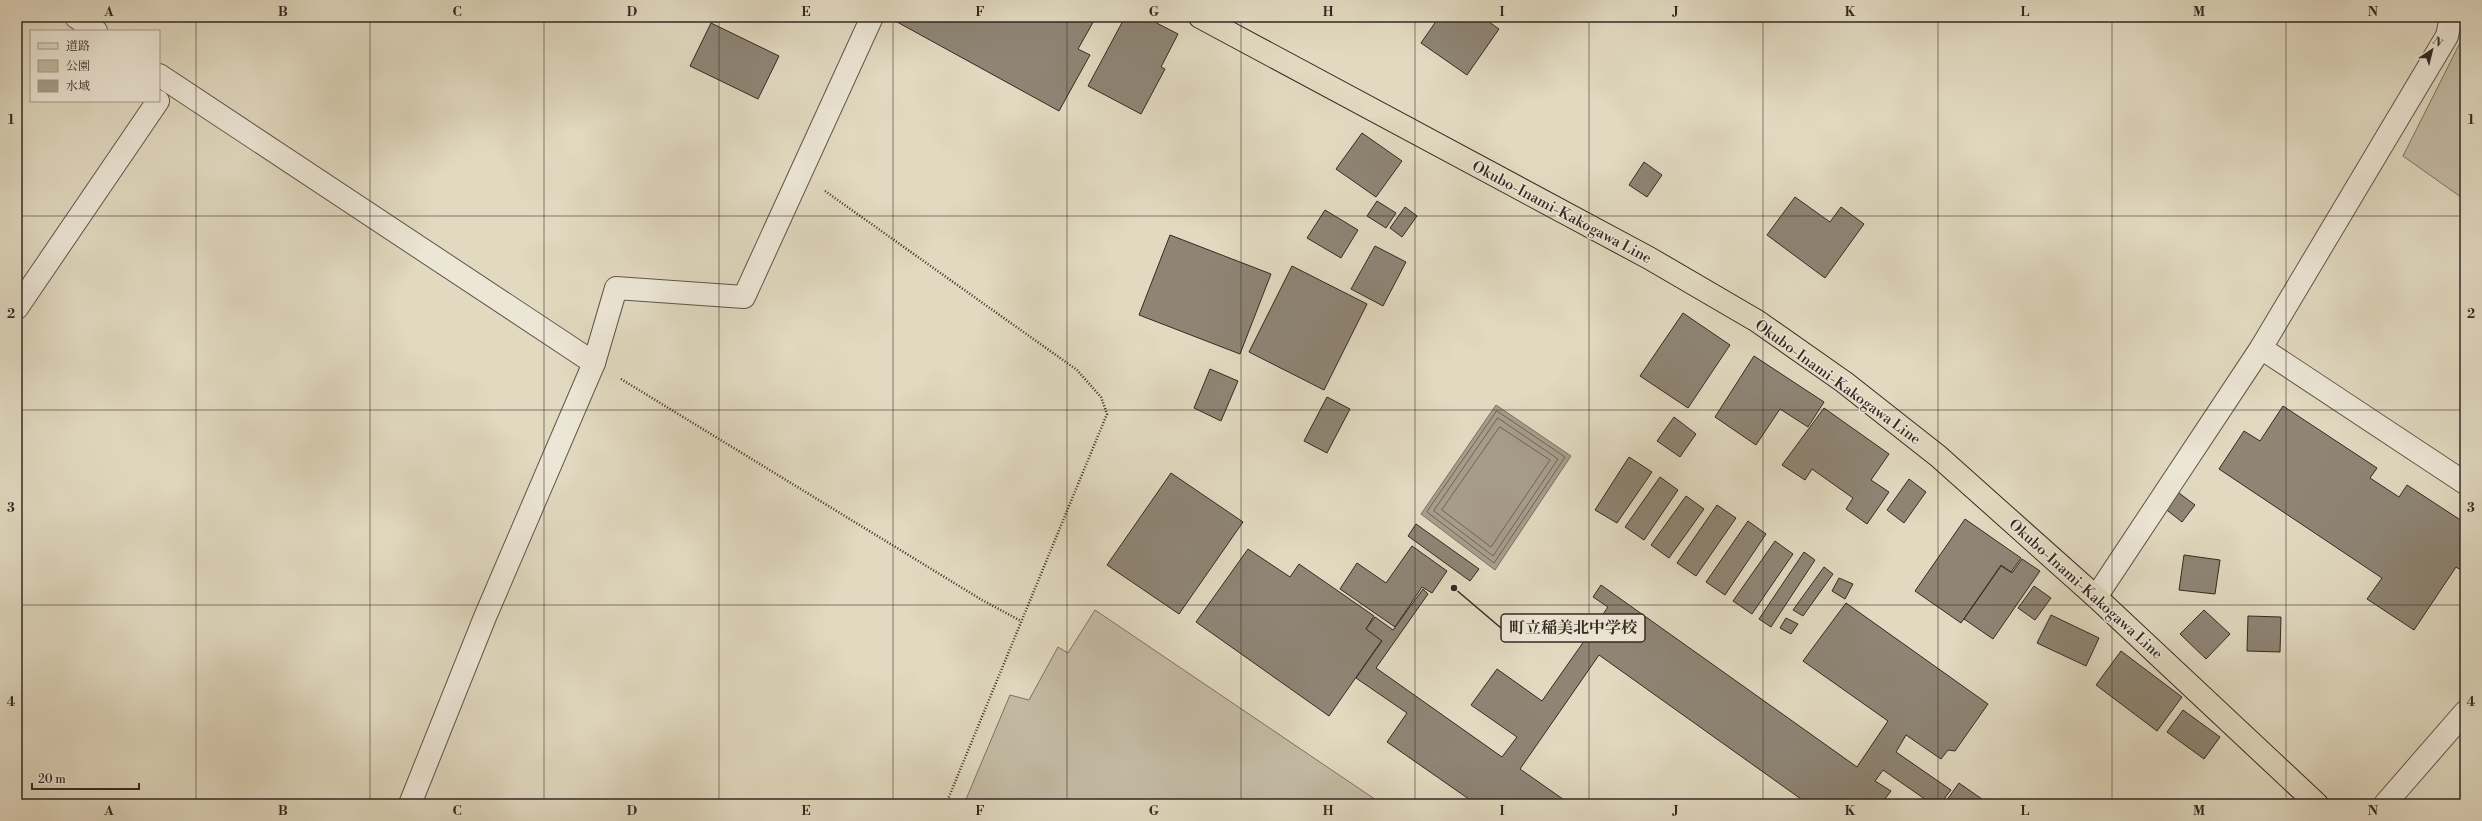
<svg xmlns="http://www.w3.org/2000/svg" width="2482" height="821" font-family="'Libre Bodoni','Noto Serif JP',serif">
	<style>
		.green { fill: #c4bba5; stroke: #7c7264 }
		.water { fill: #a79d8b; stroke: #796f61 }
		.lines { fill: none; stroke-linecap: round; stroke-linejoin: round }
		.shore { stroke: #6e6357; stroke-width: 1 }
		.building { fill: #8e8575; stroke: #352923 }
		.minor-casing { stroke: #60554a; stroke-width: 24 }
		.major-casing { stroke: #352923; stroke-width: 24 }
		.path { stroke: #352923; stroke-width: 2.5; stroke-dasharray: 1 2; stroke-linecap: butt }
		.minor { stroke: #ece6d6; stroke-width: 22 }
		.major { stroke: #e1d9c0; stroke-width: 22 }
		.grid { fill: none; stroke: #352923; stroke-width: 1; stroke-opacity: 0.55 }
		.labels { text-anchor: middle; stroke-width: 3; stroke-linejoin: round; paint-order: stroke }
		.street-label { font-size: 15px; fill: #352923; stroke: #ece6d6 }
		.leader { fill: none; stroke: #352923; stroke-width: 1.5 }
		.callout-dot { fill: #352923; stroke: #ece6d6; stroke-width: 1.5 }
		.callout { fill: #ece6d6; stroke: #352923; stroke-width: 1.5 }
		.callout-label { font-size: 16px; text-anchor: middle; font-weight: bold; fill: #352923 }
		.neatline { fill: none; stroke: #352923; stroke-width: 1.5 }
		.grid-label { font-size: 13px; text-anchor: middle; font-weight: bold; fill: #352923 }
	</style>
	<rect width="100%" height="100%" fill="#e1d9c0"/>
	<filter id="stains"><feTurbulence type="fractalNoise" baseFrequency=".005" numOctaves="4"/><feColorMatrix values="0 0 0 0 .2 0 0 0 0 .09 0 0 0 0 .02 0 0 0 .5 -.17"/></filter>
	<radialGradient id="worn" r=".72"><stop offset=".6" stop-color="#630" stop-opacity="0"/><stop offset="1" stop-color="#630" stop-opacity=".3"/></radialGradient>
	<g class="green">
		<polygon points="2464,35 2465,35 2465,200 2403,156"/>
		<polygon points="1095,610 1382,804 964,804 1010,695 1029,700 1058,647 1068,653"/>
	</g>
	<polygon class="water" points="1496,405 1571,456 1495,570 1421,514"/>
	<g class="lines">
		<g class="shore">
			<polygon points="1497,411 1565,457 1494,563 1427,512"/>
			<polygon points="1498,418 1558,459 1493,556 1434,511"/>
			<polygon points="1500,427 1550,460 1491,547 1442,510"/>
		</g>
	</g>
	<g class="building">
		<polygon points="888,17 1096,17 1078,49 1090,55 1059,111"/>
		<polygon points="1125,17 1145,17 1178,34 1161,67 1165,69 1141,114 1088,86"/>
		<polygon points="1439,17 1482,17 1499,29 1467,75 1421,43"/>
		<polygon points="711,23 779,56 758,99 690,66"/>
		<polygon points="1362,133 1402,161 1376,197 1336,169"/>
		<polygon points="1644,162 1662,175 1647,197 1629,185"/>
		<polygon points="1795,197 1830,222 1841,207 1864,224 1825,278 1767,235"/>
		<polygon points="1377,201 1396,213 1386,228 1367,216"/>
		<polygon points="1405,207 1417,216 1402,237 1390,228"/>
		<polygon points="1325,210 1358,230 1341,258 1307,238"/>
		<polygon points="1170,235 1271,274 1240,354 1139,315"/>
		<polygon points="1375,246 1406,262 1383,306 1351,289"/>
		<polygon points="1292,266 1367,304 1324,390 1249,352"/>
		<polygon points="1683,313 1730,345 1688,408 1640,376"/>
		<polygon points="1754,356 1824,402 1808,427 1780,409 1756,445 1715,417"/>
		<polygon points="1210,369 1238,381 1221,421 1194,408"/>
		<polygon points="1327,397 1350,409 1327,453 1304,441"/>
		<polygon points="2283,406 2377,468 2370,478 2399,497 2407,485 2465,523 2465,565 2461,570 2456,567 2414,630 2367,599 2382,578 2219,469 2244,431 2260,441"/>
		<polygon points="1824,408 1889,454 1871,480 1889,492 1867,524 1846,509 1853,498 1812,469 1805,480 1782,465"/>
		<polygon points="1674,417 1696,434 1680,457 1657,441"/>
		<polygon points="1629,457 1652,472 1617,523 1595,510"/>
		<polygon points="1171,473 1243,522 1179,614 1107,565"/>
		<polygon points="1660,477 1678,490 1644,540 1625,527"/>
		<polygon points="1909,479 1926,492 1904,523 1887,510"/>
		<polygon points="2175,490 2195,505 2182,522 2163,507"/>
		<polygon points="1686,496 1704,509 1669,558 1651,545"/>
		<polygon points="1717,505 1736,518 1696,576 1677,563"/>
		<polygon points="1965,519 2021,558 2011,572 2001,565 1961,623 1915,591"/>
		<polygon points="1748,521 1766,534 1725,595 1706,582"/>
		<polygon points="1416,524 1479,569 1470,581 1408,536"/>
		<polygon points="1775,541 1793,554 1752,614 1733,601"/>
		<polygon points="1412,546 1447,571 1432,593 1422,587 1395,627 1340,589 1357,563 1386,583"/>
		<polygon points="1248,549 1290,577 1299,564 1374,616 1366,629 1382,640 1329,716 1196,622"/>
		<polygon points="1804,552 1815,560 1771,627 1759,619"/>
		<polygon points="2184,555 2220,560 2215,594 2179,590"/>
		<polygon points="2022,559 2040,571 1993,639 1964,619 2001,566 2012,573"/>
		<polygon points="1824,567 1833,574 1803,616 1793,610"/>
		<polygon points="1839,578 1853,584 1845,599 1832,591"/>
		<polygon points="1601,585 1857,767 1888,721 1803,661 1846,603 1988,704 1955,751 1948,750 1941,759 1906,735 1896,752 1951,790 1940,804 1932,804 1883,770 1875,781 1891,791 1881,804 1808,804 1599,655 1520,769 1570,804 1476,804 1387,742 1407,713 1356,678 1382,641 1366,629 1375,617 1393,630 1423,589 1428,594 1376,668 1502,757 1517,737 1471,705 1497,669 1542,701 1608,607 1593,597"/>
		<polygon points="2034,586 2051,598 2035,620 2018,608"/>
		<polygon points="2204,610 2230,634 2206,659 2180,634"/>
		<polygon points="2051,615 2099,638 2086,666 2037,643"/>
		<polygon points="2248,616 2281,617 2280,652 2247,651"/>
		<polygon points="1786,618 1798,624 1791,634 1780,628"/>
		<polygon points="2121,651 2182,697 2157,731 2096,685"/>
		<polygon points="2183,710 2220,737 2204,759 2167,732"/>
		<polygon points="1959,783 1989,804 1944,804"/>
	</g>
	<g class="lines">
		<defs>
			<g id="minor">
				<polyline points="76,17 96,31"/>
				<polyline points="159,75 594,363"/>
				<polyline points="17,308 158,101"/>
				<polyline points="2261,348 2465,483"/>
				<polyline points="2096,597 2261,348 2447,36 2451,17"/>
				<polyline points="410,804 485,617 594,363 616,288 744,297 872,17"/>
				<polyline points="2385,804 2465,712"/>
			</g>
			<polyline id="major" points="1200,17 1649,258 1757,321 1844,382 1938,456 2096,597 2317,804"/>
		</defs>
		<use href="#minor" class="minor-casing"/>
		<use href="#major" class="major-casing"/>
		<g class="path">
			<polyline points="825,191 1077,370 1101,397 1107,414 946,804"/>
			<polyline points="621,379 982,600 1021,621"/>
		</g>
		<use href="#minor" class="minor"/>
		<use href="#major" class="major"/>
	</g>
	<path class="grid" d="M196 17V804M370 17V804M544 17V804M719 17V804M893 17V804M1067 17V804M1241 17V804M1415 17V804M1589 17V804M1763 17V804M1938 17V804M2112 17V804M2286 17V804M17 216H2465M17 410H2465M17 605H2465"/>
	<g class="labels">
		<g class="street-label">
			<text transform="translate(1562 212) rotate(28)" y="5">Okubo-Inami-Kakogawa Line</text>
			<text transform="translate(1838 382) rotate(36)" y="5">Okubo-Inami-Kakogawa Line</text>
			<text transform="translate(2086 589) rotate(42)" y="5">Okubo-Inami-Kakogawa Line</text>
		</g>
	</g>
	<path class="leader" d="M1454 588L1501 628"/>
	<circle class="callout-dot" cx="1454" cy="588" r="4"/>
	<rect class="callout" x="1501" y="614" width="144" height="28" rx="4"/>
	<g class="callout-label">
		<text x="1573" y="633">町立稲美北中学校</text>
	</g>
	<rect width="2482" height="821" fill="none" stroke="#e1d9c0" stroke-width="44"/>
	<rect x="30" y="30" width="130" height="72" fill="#ece6d6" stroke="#a39a8e"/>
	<rect x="38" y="43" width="20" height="6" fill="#e1d9c0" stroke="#a39a8e"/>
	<text x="66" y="50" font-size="12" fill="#352923">道路</text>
	<rect x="38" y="60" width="20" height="12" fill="#c4bba5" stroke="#a39a8e"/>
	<text x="66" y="70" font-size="12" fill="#352923">公園</text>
	<rect x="38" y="80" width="20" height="12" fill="#a79d8b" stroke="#a39a8e"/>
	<text x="66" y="90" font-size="12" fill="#352923">水域</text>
	<g transform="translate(2432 50) rotate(35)" stroke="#ece6d6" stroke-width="3" paint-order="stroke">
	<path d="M0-3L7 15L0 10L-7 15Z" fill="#352923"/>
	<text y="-6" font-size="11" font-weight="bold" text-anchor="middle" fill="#352923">N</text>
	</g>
	<path d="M32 783v6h107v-6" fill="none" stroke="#352923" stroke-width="2"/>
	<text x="38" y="783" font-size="12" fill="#352923" stroke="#ece6d6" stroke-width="3" paint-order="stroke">20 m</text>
	<rect x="22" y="22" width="2438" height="777" class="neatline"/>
	<g class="grid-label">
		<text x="109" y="16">A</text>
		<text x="283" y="16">B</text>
		<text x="457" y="16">C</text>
		<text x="632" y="16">D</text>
		<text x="806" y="16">E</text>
		<text x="980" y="16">F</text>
		<text x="1154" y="16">G</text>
		<text x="1328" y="16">H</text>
		<text x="1502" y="16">I</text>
		<text x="1676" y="16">J</text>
		<text x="1850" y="16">K</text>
		<text x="2025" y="16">L</text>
		<text x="2199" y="16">M</text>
		<text x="2373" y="16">N</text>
		<text x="11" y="124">1</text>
		<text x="2471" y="124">1</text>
		<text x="11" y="318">2</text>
		<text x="2471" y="318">2</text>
		<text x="11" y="512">3</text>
		<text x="2471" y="512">3</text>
		<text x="11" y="706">4</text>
		<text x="2471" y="706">4</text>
		<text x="109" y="815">A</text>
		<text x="283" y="815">B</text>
		<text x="457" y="815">C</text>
		<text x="632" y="815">D</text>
		<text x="806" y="815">E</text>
		<text x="980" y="815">F</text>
		<text x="1154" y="815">G</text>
		<text x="1328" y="815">H</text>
		<text x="1502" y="815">I</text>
		<text x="1676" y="815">J</text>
		<text x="1850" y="815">K</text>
		<text x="2025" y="815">L</text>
		<text x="2199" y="815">M</text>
		<text x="2373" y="815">N</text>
	</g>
	<rect width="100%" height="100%" filter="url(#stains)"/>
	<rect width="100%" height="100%" fill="url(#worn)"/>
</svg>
